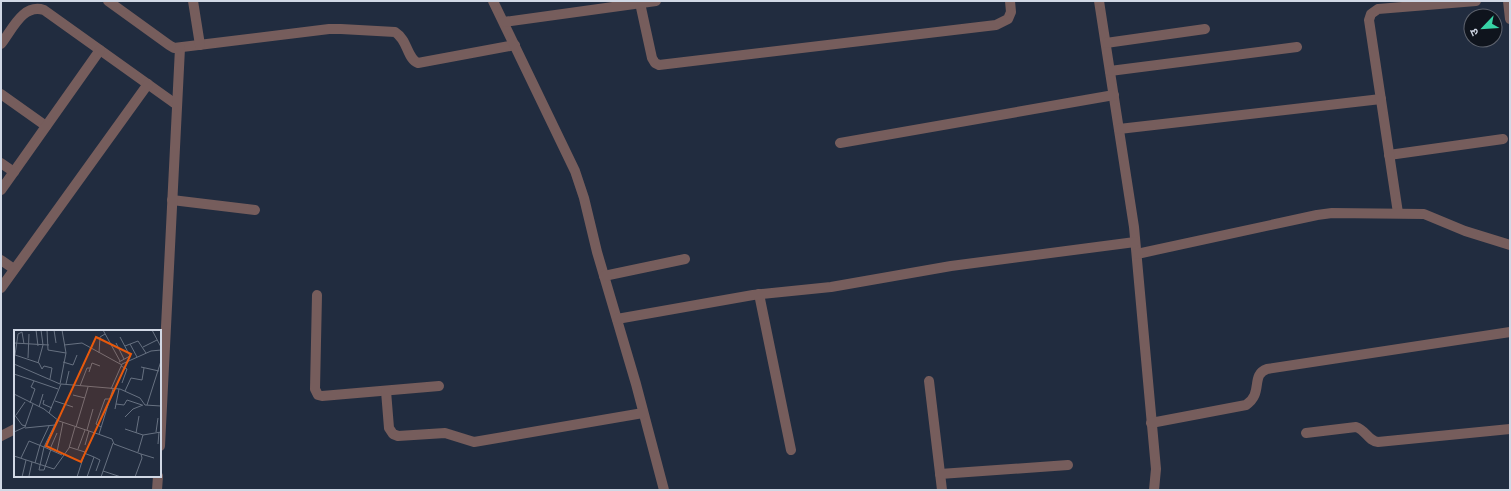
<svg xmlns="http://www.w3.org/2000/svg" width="1511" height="491" font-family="Mulish,'Noto Sans Devanagari',sans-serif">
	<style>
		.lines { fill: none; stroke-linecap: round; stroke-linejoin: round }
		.minor { stroke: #765d5c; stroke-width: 10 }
		.inset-road { fill: none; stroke: #677181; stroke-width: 1 }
		.view { fill: #e8590c; fill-opacity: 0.15; stroke: #e8590c; stroke-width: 2 }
		.inset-edge { fill: none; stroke: #d1d8e5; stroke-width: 2 }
	</style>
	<rect width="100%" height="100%" fill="#212c3f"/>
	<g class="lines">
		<g class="minor">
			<path d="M108 1 169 45 174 48 329 29H341L395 32C408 40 407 59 418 63L515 45"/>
			<polyline points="193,1 200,45"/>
			<polyline points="493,1 575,171 584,198 597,252 636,384 664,490"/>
			<polyline points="1099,1 1134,227 1156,469 1154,490"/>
			<polyline points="1508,1 1510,19"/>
			<polyline points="640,3 652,58 655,63 659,65 996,25 1008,19 1011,12 1010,1"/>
			<polyline points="504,22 656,1"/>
			<polyline points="1106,43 1205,29"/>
			<path d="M1 44C12 30 23 3 44 10L177 105"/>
			<polyline points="1110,71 1297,47"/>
			<polyline points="1,94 46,126"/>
			<polyline points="1119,129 1381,99"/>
			<polyline points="840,143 1114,95"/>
			<polyline points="1389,155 1503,139"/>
			<polyline points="1,163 14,172"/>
			<polyline points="1,190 100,50"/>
			<polyline points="172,200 255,210"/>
			<polyline points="1398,213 1369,20 1371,14 1378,9 1476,1"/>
			<polyline points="1137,254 1317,215 1332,213 1424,214 1465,231 1510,245"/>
			<polyline points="1,260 14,269"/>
			<polyline points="604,276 685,259"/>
			<polyline points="1,288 148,84"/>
			<polyline points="759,294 791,450"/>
			<polyline points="317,295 315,389 318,395 322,396 439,386"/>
			<polyline points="617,319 753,295 831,287 951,266 1135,242"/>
			<polyline points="929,381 942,490"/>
			<polyline points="386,391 389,428 393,434 398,436 445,433 474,442 643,413"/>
			<path d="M1151 423 1246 405C1264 393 1250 375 1267 369L1510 332"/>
			<path d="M1306 433 1356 427C1366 430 1368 441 1378 442L1510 429"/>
			<polyline points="1,436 15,429"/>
			<polyline points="160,446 180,48"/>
			<polyline points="940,474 1068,465"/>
			<polyline points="157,490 158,476"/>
		</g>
	</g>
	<g transform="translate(14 330)">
		<rect width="147" height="147" fill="#212c3f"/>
		<path class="inset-road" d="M22 0 24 16M27 0 29 15M33 0 34 20 52 23M40 0 42 13M89 0 106 31M138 0 147 17M0 13 35 15M102 13 110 29M10 14 8 2 4 4 1 25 25 33 28 39M116 14 123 27M50 15 68 13 108 35M111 16 124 11 132 23M129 17 143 10M85 23 86 7 91 4M14 28 15 4M49 32 59 35 63 25M105 32 116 26 106 7M24 33 29 15M0 34 46 54M107 36 113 39 108 53M127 37 145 41M28 39 30 36 38 38 36 49M75 42 78 33 86 36M0 44 44 59M46 54 52 23 48 0M52 54 55 41M66 56 73 38H76M97 59 108 34 137 21 147 20M111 61 117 48 128 50 130 38M0 64 30 79 45 91 84 104 98 109 100 114 127 124 128 128 121 147M59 65 71 68M30 70 29 74 38 78M41 71 59 77M16 73 21 59 17 57 20 51M102 74 110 75 113 70 128 75M133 75 147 31M25 77 29 64M101 79 105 59M35 83 47 54 106 59 126 68 131 75 147 76M0 84 8 95 12 96M2 85 11 72M111 87 119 79 129 75M62 97 74 57M87 97 82 94 91 69H96M11 98 41 95M111 99 129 105M73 100 79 79M0 102 11 97 19 74M142 102 144 88M122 103 125 86M85 104 99 59M144 114 145 102M71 115 75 101M30 117 48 125M55 117 71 122 63 147M36 119 43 103M37 119 30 140H25L30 117 43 90M64 119 71 100M43 122 49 92M124 122 129 105 147 102M70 123 80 127 73 147M127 124 140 128M0 126 40 139 55 118 61 97M80 127 86 130 82 141M7 128 15 111 30 117M21 133 26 115 35 96M89 141 107 147M15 146 18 132M8 147 12 130M87 147 99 113"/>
		<path class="view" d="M82 7 117 24 67 132 32 116Z"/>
		<rect width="147" height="147" class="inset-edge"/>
	</g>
	<rect width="1511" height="491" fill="none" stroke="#d1d8e5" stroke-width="4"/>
	<g transform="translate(1483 28) rotate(245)"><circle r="19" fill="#0f141d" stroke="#5d626d"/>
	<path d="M0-3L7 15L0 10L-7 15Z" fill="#37d4a6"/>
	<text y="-6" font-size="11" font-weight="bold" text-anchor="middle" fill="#d1d8e5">उ</text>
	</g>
</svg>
